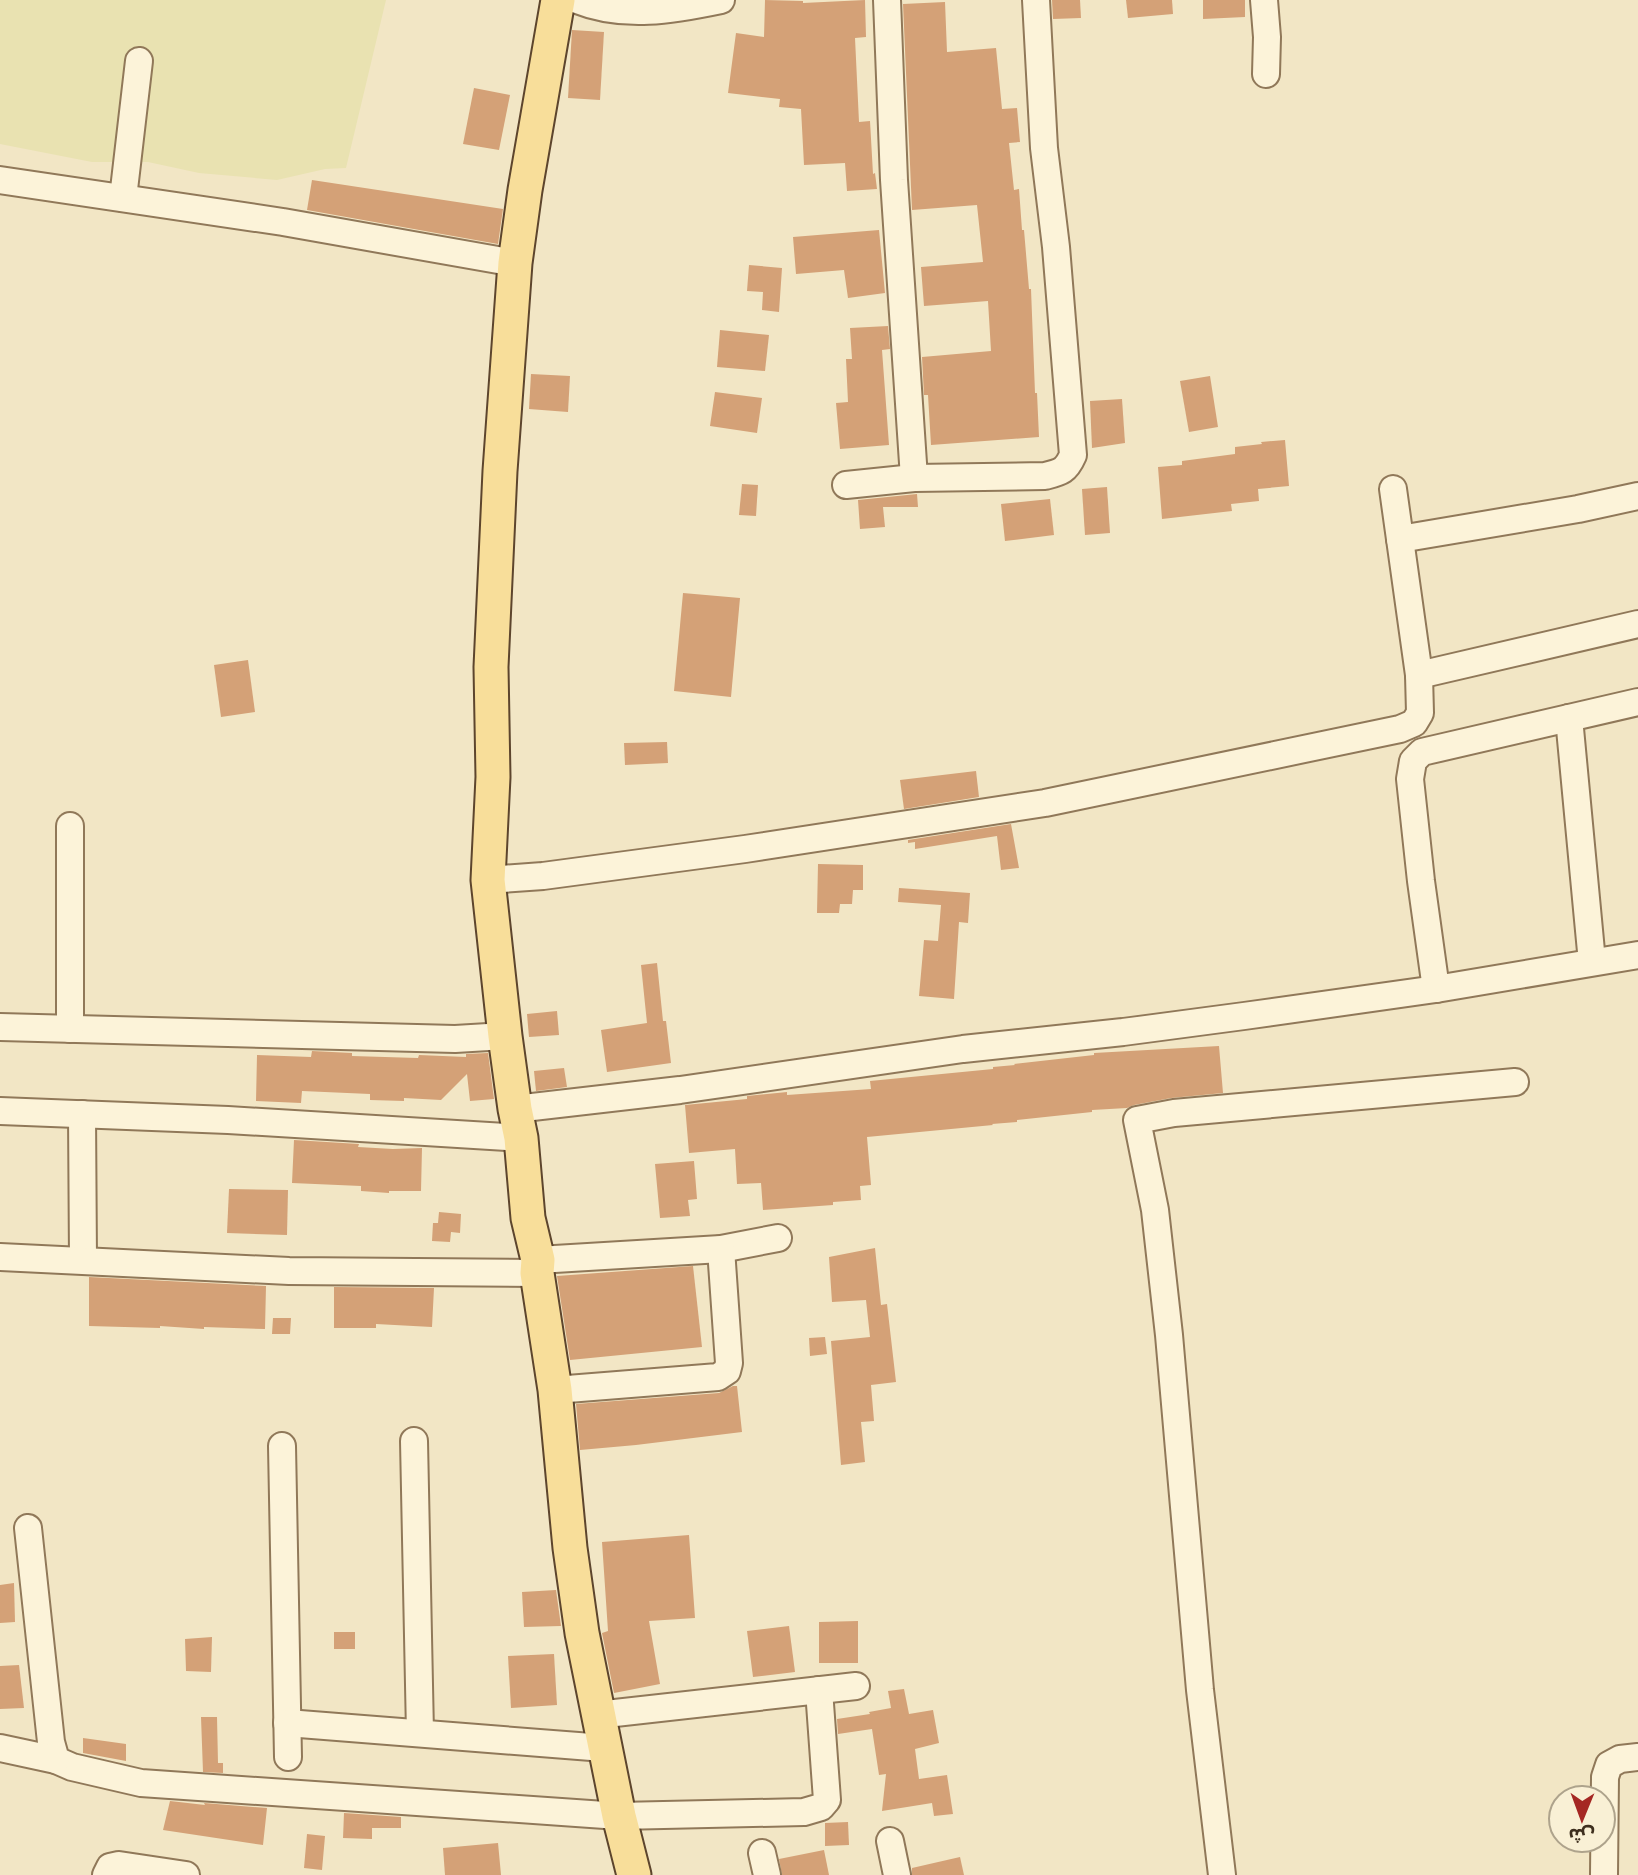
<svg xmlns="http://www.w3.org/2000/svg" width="1638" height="1875" font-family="'Times New Roman','Noto Sans Arabic',serif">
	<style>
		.farmland { fill: #e9e2b1 }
		.building { fill: #d4a177 }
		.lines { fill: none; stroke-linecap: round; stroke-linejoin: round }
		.minor-casing { stroke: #907859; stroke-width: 30 }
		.major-casing { stroke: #5d452d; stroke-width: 37 }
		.minor { stroke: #fcf3d9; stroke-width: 26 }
		.major { stroke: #f8de9a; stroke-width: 33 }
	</style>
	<rect width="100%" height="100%" fill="#f2e6c5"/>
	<polygon class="farmland" points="0,0 386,0 346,168 325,169 277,180 199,173 148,162 92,162 0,144"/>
	<g class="building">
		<polygon points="765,0 803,1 803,3 865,0 866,37 855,38 859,122 870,121 873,174 875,173 877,189 847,191 845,163 804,165 801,109 779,107 780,99 728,93 736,33 764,37"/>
		<polygon points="1052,0 1080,0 1081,18 1053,19"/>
		<polygon points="1126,0 1172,0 1173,14 1128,18"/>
		<polygon points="1203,0 1245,0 1245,17 1203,19"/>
		<polygon points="945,2 947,52 996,48 1002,109 1017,108 1020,142 1009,143 1014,190 1019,189 1022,230 1024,230 1029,289 1031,289 1035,393 1037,393 1039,437 931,445 928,395 924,395 922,357 991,351 988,301 924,306 921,267 983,262 977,205 912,210 903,4"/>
		<polygon points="572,30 604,32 600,100 568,98"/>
		<polygon points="474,88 510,95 499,150 463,144"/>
		<polygon points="312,180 503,209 498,244 307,210"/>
		<polygon points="879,230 885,293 848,298 844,270 796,274 793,237"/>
		<polygon points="749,265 782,268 779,312 762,310 763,292 747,291"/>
		<polygon points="888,326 890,349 882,350 889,445 840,449 836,403 848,402 846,359 852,359 850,328"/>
		<polygon points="720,330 769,335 765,371 717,367"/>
		<polygon points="531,374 570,376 568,412 529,409"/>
		<polygon points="1210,376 1218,427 1189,432 1180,381"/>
		<polygon points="715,392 762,398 757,433 710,426"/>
		<polygon points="1122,399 1125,443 1092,448 1090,401"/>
		<polygon points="1285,440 1289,486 1258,489 1259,501 1231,504 1232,511 1162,519 1158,467 1182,465 1182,461 1235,454 1235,447 1262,444 1261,442"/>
		<polygon points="742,484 758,485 756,516 739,515"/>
		<polygon points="1107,487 1110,533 1085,535 1082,489"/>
		<polygon points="917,494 918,507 883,507 885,527 860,529 858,500"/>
		<polygon points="1050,499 1054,535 1005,541 1001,504"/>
		<polygon points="683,593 740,598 731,697 674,691"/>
		<polygon points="248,660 255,712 221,717 214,665"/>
		<polygon points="667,742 668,763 625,765 624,743"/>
		<polygon points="976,771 979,797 904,809 900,780"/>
		<polygon points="1011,824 1019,868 1001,870 997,836 915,849 915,842 908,843 908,840"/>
		<polygon points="818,864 863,865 863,890 853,890 852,904 840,904 839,913 817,913"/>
		<polygon points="899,888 970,893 968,923 959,922 954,999 919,996 924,940 938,941 941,905 898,902"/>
		<polygon points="657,963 663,1021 666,1021 671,1063 607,1072 601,1030 647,1023 641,965"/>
		<polygon points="557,1011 559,1035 529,1037 527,1014"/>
		<polygon points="1219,1046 1223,1093 1171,1098 1134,1105 1127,1108 1092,1110 1092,1112 1017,1120 1017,1122 992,1124 993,1125 867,1137 871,1185 860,1186 861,1200 833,1202 833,1205 763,1210 761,1183 737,1184 735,1149 689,1153 685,1105 747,1099 747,1096 787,1092 787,1095 871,1089 870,1081 993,1069 993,1067 1015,1065 1014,1064 1094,1055 1094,1053"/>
		<polygon points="312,1051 352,1053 352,1056 418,1058 419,1055 466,1057 466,1054 488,1053 494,1099 470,1101 467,1074 441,1100 404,1098 404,1101 370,1100 370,1094 302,1091 301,1103 256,1101 257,1055 311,1057"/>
		<polygon points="564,1068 567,1087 536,1091 534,1071"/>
		<polygon points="294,1140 359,1144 358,1147 393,1149 422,1148 421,1191 389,1191 389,1193 361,1191 361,1186 292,1183"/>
		<polygon points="694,1161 697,1199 688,1200 690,1216 660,1218 655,1164"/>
		<polygon points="229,1189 288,1190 287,1235 227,1233"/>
		<polygon points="439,1212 461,1214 460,1233 451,1232 450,1242 432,1241 433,1223 438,1223"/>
		<polygon points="875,1248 881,1305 887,1304 896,1382 871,1385 874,1421 861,1422 865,1462 841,1465 831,1341 870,1337 866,1300 832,1302 829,1257"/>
		<polygon points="693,1266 702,1347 570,1360 557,1276"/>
		<polygon points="89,1277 266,1286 265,1329 204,1327 204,1329 160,1326 160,1328 89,1326"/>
		<polygon points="334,1287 434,1288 432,1327 376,1324 376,1328 334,1328"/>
		<polygon points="273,1318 291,1318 290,1334 272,1334"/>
		<polygon points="825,1337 827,1354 810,1356 809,1338"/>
		<polygon points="733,1386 737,1386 742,1432 636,1445 580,1450 576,1404 719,1393"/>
		<polygon points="689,1535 695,1618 649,1621 660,1684 614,1693 602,1633 608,1631 602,1542"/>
		<polygon points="14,1583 15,1622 0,1623 0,1585"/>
		<polygon points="556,1590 561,1626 524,1627 522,1592"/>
		<polygon points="858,1621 858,1663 819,1663 819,1622"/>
		<polygon points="789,1626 795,1672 753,1677 747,1631"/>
		<rect x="334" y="1632" width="21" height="17"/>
		<polygon points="212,1637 211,1672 186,1671 185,1639"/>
		<polygon points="554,1654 557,1705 511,1708 508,1656"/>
		<polygon points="19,1665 24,1708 0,1709 0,1666"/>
		<polygon points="904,1689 909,1714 933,1710 939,1743 915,1749 919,1779 947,1775 953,1814 934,1816 932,1803 882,1811 886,1774 879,1775 872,1729 838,1734 837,1719 870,1714 869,1712 891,1708 888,1691"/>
		<polygon points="201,1717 217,1717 218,1763 223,1763 223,1773 203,1772"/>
		<polygon points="83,1738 126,1744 126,1761 83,1753"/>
		<polygon points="170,1801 205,1805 204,1803 267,1808 263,1845 163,1830"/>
		<polygon points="344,1813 401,1817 401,1828 372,1828 372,1839 343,1838"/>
		<polygon points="848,1822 849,1845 825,1846 825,1823"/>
		<polygon points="307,1834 325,1836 322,1870 304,1868"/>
		<polygon points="498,1843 501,1875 445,1875 443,1848"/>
		<polygon points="824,1850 829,1875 782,1875 779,1859"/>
		<polygon points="960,1857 964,1875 912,1875 912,1868"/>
	</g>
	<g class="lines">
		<defs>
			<g id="minor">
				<path d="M577 0C624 19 673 10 721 0"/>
				<polyline points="887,0 894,180 914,478"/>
				<polyline points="1264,0 1267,37 1266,74"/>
				<polyline points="0,180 283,222 515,263"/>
				<polyline points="123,198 139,61"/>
				<path d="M846 485 914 478 1045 476C1061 472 1066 471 1073 455L1056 247 1044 148 1036 0"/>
				<polyline points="1400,539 1578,509 1638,496"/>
				<polyline points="1419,675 1638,624"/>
				<polyline points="1569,718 1592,962"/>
				<polyline points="488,880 543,876 745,849 1045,803 1400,729 1414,723 1420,713 1419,675 1393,489"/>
				<polyline points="1436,989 1421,881 1410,779 1413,761 1422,752 1638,702"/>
				<polyline points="0,1027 455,1039 505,1036"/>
				<polyline points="70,1029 70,826"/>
				<polyline points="515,1109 680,1090 963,1049 1123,1032 1244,1016 1436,989 1638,955"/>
				<polyline points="0,1111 228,1120 521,1138"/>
				<polyline points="82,1114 83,1260"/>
				<polyline points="0,1257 289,1271 537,1273"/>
				<polyline points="538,1260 721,1249 778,1238"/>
				<polyline points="555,1390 718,1377 727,1371 729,1363 721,1249"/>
				<polyline points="414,1441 420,1733"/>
				<polyline points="282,1446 288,1757"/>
				<polyline points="28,1528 51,1742 56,1760 72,1767 141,1783 619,1816 804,1812 821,1807 827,1800 819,1690"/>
				<polyline points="597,1715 856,1686"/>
				<polyline points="287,1723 604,1748"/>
				<polyline points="0,1748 56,1760"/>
				<polyline points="890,1841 897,1875"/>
				<polyline points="762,1853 767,1875"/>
				<polyline points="106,1875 110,1867 119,1865 186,1875"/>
				<polyline points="1222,1875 1200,1690 1169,1335 1155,1210 1137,1120 1174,1113 1515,1082"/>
				<polyline points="1604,1875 1605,1777 1609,1765 1620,1759 1638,1757"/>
			</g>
			<polyline id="major" points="558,0 525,190 515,263 500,471 491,667 493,777 488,880 505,1036 515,1109 521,1138 528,1218 538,1260 537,1273 555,1390 570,1548 582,1633 619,1816 634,1875"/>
		</defs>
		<use href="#minor" class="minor-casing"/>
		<use href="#major" class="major-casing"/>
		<use href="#minor" class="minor"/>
		<use href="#major" class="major"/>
	</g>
	<g transform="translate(1582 1819) rotate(181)"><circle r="33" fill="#f9f0d5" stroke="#aea38c" stroke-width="2"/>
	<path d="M0-5L12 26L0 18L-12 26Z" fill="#a52723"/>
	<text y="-10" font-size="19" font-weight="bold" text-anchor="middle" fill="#3e2f1e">ش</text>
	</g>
</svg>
